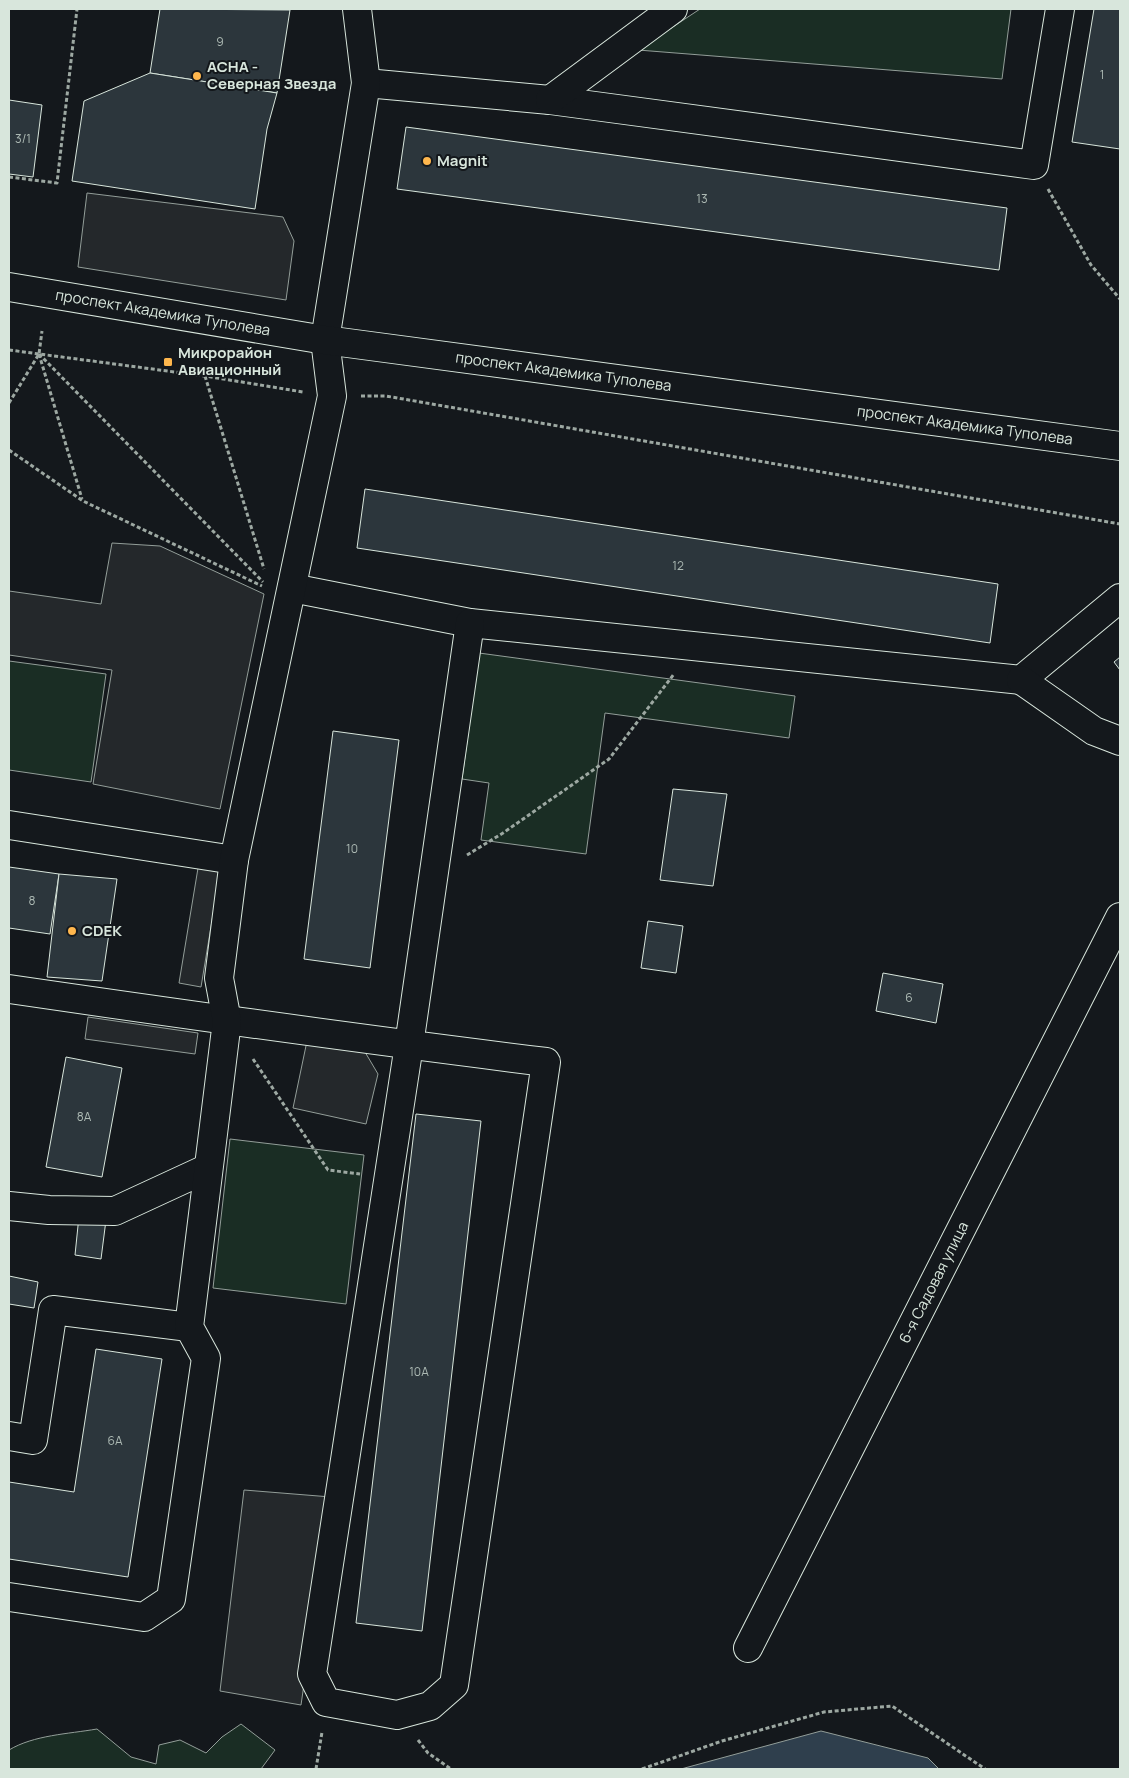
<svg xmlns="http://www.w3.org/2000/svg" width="1129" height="1778" font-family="Manrope,sans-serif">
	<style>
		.green { fill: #1a2d24; stroke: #939e99 }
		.parking { fill: #24282b; stroke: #939e99 }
		.water { fill: #2f3f4d; stroke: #939e99 }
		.building { fill: #2c363c; stroke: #d8e6dc }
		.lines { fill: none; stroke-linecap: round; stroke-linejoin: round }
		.minor-casing { stroke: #d8e6dc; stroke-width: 30 }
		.major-casing { stroke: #d8e6dc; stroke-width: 30 }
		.path { stroke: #9da8a2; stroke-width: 3; stroke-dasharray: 4 2.5; stroke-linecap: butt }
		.minor { stroke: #14181c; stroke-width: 28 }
		.major { stroke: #14181c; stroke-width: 28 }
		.poi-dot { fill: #ffb74d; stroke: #14181c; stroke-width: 2 }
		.labels { text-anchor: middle; stroke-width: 4; stroke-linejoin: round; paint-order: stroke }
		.number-label { font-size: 12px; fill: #adbab4 }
		.poi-label { font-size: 15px; font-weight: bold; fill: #d8e6dc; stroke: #14181c; text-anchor: start }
		.street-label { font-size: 15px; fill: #d8e6dc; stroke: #14181c }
	</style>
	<rect width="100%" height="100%" fill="#14181c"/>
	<g class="green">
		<polygon points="700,9 1011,9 1002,79 638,50"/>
		<polygon points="479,653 795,696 789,738 605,713 586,854 481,840 489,783 462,779"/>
		<polygon points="9,661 106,674 91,782 9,770"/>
		<polygon points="230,1139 364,1155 346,1304 213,1288"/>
		<path d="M241 1724 275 1750 261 1769H9V1750C34 1735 68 1734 97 1729L131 1757 156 1764 159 1745 180 1740 206 1753 222 1737Z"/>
	</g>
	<g class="parking">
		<polygon points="87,193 283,217 294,241 286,300 78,267"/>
		<polygon points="112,543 160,546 264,594 220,809 93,784 112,670 9,655 9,591 101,604"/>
		<polygon points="199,862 221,866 201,987 179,983"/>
		<polygon points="88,1017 198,1033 195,1054 85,1039"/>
		<polygon points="307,1041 365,1052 378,1074 366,1124 293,1108"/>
		<polygon points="244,1490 331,1497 301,1705 220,1691"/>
	</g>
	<polygon class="water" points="821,1731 928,1758 939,1769 681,1769"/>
	<g class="building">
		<polygon points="160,9 290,10 277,93 150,73"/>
		<polygon points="1094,9 1120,9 1120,149 1072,142"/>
		<polygon points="150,73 277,93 267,129 255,209 72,181 84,101"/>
		<polygon points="9,100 42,105 33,177 9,174"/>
		<polygon points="406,127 1007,208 999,270 397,189"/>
		<polygon points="365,489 998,584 990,643 357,548"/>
		<polygon points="1120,657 1120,670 1114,662"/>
		<polygon points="333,731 399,740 370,968 304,959"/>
		<polygon points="673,789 727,794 713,886 660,880"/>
		<polygon points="9,867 59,874 50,934 9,928"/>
		<polygon points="59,874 117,879 102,981 47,977"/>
		<polygon points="648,921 683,926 676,973 641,968"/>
		<polygon points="883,973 943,984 936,1023 876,1011"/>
		<polygon points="66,1057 122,1068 102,1177 46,1167"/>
		<polygon points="416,1114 481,1121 422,1631 356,1623"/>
		<polygon points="79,1216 106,1220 101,1259 75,1255"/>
		<polygon points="9,1276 38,1282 34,1308 9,1304"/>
		<polygon points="96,1349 162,1359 128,1577 9,1559 9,1482 74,1492"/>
	</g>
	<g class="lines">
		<defs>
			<g id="minor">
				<polyline points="366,83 550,100 1034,165 1060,9"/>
				<polyline points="550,100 673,9"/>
				<polyline points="292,588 470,623 1021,680 1120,598"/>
				<polyline points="1021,680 1094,731 1120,741"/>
				<polyline points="9,825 234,860"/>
				<path d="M9 989C188 1015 367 1040 546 1062L454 1685 430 1706 397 1715 326 1702 312 1674 409 1045 470 623"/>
				<polyline points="9,1206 49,1210 115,1211 208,1168"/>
				<polyline points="9,1436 33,1440 53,1310 189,1327"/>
				<polyline points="9,1597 144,1617 171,1599 206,1358 189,1327 227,1021 219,978 234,860 332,396 325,340 366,83 357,9"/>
				<path id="s1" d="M748 1648 1120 917"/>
			</g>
			<g id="major">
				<path id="s2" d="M9 287 325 340 1120 446"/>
			</g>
		</defs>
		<use href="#minor" class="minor-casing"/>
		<use href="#major" class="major-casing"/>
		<g class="path">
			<polyline points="9,177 57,183 77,9"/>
			<polyline points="1048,189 1091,265 1120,299"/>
			<polyline points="9,350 205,376 303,392"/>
			<polyline points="39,354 263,582"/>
			<polyline points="39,354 82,499"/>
			<polyline points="205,376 264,569"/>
			<polyline points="361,396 386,396 1120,524"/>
			<polyline points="9,403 39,354 42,331"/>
			<polyline points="9,450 83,501 262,586"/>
			<polyline points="467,855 503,833 609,759 674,674"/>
			<polyline points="253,1059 328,1170 360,1174"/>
			<polyline points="418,1740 428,1753 451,1769"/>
			<polyline points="316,1769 322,1732"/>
			<polyline points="642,1769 722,1741 824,1712 892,1706 985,1769"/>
		</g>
		<use href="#minor" class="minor"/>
		<use href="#major" class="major"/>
	</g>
	<g class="poi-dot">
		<circle cx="197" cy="76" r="5"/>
		<circle cx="427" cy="161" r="5"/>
		<rect x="163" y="357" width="10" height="10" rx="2.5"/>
		<circle cx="72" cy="931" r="5"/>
	</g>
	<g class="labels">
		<g class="number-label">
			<text x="220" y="46">9</text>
			<text x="1102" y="79">1</text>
			<text x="23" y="143">3/1</text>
			<text x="702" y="203">13</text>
			<text x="678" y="570">12</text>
			<text x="352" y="853">10</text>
			<text x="32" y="905">8</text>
			<text x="909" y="1002">6</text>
			<text x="84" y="1121">8А</text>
			<text x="419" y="1376">10А</text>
			<text x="115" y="1445">6А</text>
		</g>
		<g class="poi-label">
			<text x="207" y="72">АСНА -<tspan x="207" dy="17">Северная Звезда</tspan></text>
			<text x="437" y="166">Magnit</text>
			<text x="178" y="358">Микрорайон<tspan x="178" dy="17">Авиационный</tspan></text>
			<text x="82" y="936">CDEK</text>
		</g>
		<g class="street-label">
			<text dy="5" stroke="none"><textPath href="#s2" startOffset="156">проспект Академика Туполева</textPath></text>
			<text dy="5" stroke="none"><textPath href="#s2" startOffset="561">проспект Академика Туполева</textPath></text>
			<text dy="5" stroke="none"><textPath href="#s2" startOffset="966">проспект Академика Туполева</textPath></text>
			<text dy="5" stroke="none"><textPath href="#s1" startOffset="410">6-я Садовая улица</textPath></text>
		</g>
	</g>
	<rect width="1129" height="1778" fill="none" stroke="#d8e6dc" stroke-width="20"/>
</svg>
